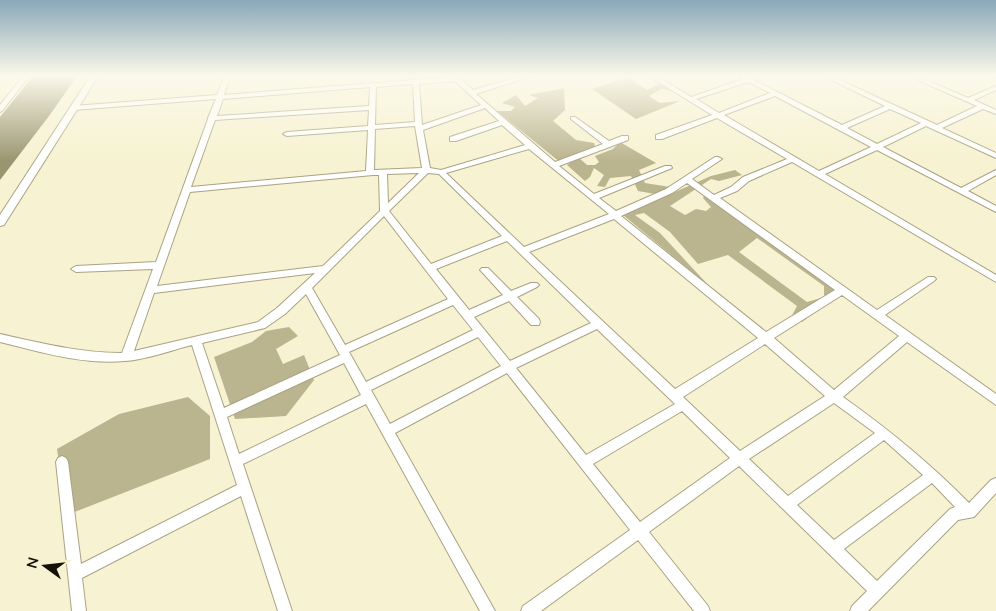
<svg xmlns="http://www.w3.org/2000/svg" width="996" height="611" font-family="Lato,sans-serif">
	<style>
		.forest { fill: #bab48f }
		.water { fill: #9a9570 }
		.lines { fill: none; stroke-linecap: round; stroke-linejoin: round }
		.minor-casing { stroke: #a8a384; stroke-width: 2 }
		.major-casing { stroke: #a8a384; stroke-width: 2 }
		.minor { fill: #fff; fill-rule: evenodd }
		.major { fill: #fff; fill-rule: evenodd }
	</style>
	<rect width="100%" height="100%" fill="#f7f2d1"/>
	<g class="forest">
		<polygon points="627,77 647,90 661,83 675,91 661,89 649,96 660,103 680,101 636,119 592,89"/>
		<polygon points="564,88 565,110 553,121 576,140 594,143 596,149 561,163 497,111 511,111 515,107 502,103 516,95 525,106 538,98 529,95"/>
		<polygon points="620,142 656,163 639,170 645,183 670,187 655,194 638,191 631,176 610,178 605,187 597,186 604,175 594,168 590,177 585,181 567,165 578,157 587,165 595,165 599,162 595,156 613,149"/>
		<polygon points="735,170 742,175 719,181 711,179 670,206 685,215 696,209 706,211 711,207 703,198 706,191 835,286 835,300 824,295 824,286 757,238 739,252 807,302 821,298 827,303 802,322 790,319 797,306 728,255 698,264 670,232 644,213 635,215 660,233 710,287 623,215 711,176"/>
		<polygon points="289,327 298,336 276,349 283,364 304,355 314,380 286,416 235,419 214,357 252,342 266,331"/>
		<polygon points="188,397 210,416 210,459 67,515 57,449 119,414"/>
	</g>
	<polygon class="water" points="34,75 78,75 49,116 0,180 0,117"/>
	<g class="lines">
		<defs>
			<g id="minor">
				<polygon points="24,75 30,75 2,111 0,112 0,105"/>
				<path d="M225 75H231L224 95 451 77 449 75H456L473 90 525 75H535L476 94 555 162 603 144 571 119V117H575L609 141 622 136H628V140L559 166 594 194 665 166H671L672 168 599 198 616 211 666 189 715 157H718L722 159 692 179 714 195 731 187 743 177 787 159 717 118 662 139H656V135L712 115 647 75H655L691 97 743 79 737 75H745L749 77 755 75H765L754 80 842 125 885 106 821 75H829L937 125 977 106 906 75H915L968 98 996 86V90L974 100 996 110V114L983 109 942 128 996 153V158L926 126 883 147 961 188 996 170V175L968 191 996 206V212L877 150 825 174 996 275V282L792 162 749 181 737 191 720 198 877 310 928 277H934L936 279 934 281 885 315 996 394V405L907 342 843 397C888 429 929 462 969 503L991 480 996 478V493L974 517 958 520 868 611H850L852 606 867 591 739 466 649 532 708 606 710 611H694L638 540 541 611H521L523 606 630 530 507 373 395 433 495 611H480L366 404 243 464 292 611H278L241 496 82 578 86 611H72L56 462 58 458 62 456 66 458 68 462 81 564 237 485 192 345C172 350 145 360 125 361 83 365 40 352 0 342V334C41 343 80 353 122 353L153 269 76 272 71 269 76 266 156 262 208 119V118L216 99 73 110 70 108 73 106 217 95ZM455 81 481 105 422 125 419 84ZM748 82 770 93 719 113 696 99ZM413 84 415 122 375 125 376 87ZM370 87 369 106 217 116 223 99ZM775 96 871 147 819 171 724 115ZM485 108 499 121 450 137V141H456L502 125 525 145 441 170 430 168 423 130ZM890 109 921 123 877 144 847 128ZM369 110 368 126 287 132 283 134 287 136 368 130 366 171 191 187 215 120ZM415 126 422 168 374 170 375 129ZM529 149 609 214 524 247 446 173ZM419 173 388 203 387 174ZM428 173 439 174 502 236 431 264 389 211ZM373 175H379L380 211 323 266 157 286 190 192ZM687 183 835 290 766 332 621 216 672 193ZM384 216 448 299 345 345 312 288ZM614 219 758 338 675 389 529 252ZM507 241 591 323 510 361 474 317 509 301 531 325H539L540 322 539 319 517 297 537 287 539 285 537 283H531L511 291 488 268H482L480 270 482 272 503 295 469 310 436 269ZM315 273 277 308 258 322 134 351 154 293ZM306 294 340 355 224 408 202 343 265 328 285 314ZM842 295 899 336 834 390 774 338ZM453 305 473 330 366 382 349 352ZM597 329 675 404 586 455 516 368ZM478 337 501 366 390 424 371 390ZM765 344 825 396 740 451 683 397ZM344 363 361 395 239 454 227 417ZM834 403 875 433 788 496 749 459ZM682 411 730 458 640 522 593 464ZM884 440 923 475 834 540 797 505ZM932 483 955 507 950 509 877 581 844 549Z"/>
				<polygon points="992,75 996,75 996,78"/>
			</g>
			<polygon id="major" points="91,75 99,75 4,225 0,226 0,215"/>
		</defs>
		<use href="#minor" class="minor-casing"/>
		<use href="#major" class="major-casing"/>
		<use href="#minor" class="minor"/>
		<use href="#major" class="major"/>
	</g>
	<linearGradient id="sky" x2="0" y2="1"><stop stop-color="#89a8b8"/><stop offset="0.47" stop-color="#fbf9ea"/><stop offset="1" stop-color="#fbf9ea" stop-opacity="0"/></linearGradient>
	<rect width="996" height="161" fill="url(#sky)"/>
	<g transform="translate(45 566) rotate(285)" stroke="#f7f2d1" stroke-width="4" paint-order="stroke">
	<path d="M0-4L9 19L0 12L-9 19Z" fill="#141207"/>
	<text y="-8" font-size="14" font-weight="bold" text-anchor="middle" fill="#141207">N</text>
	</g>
</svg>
